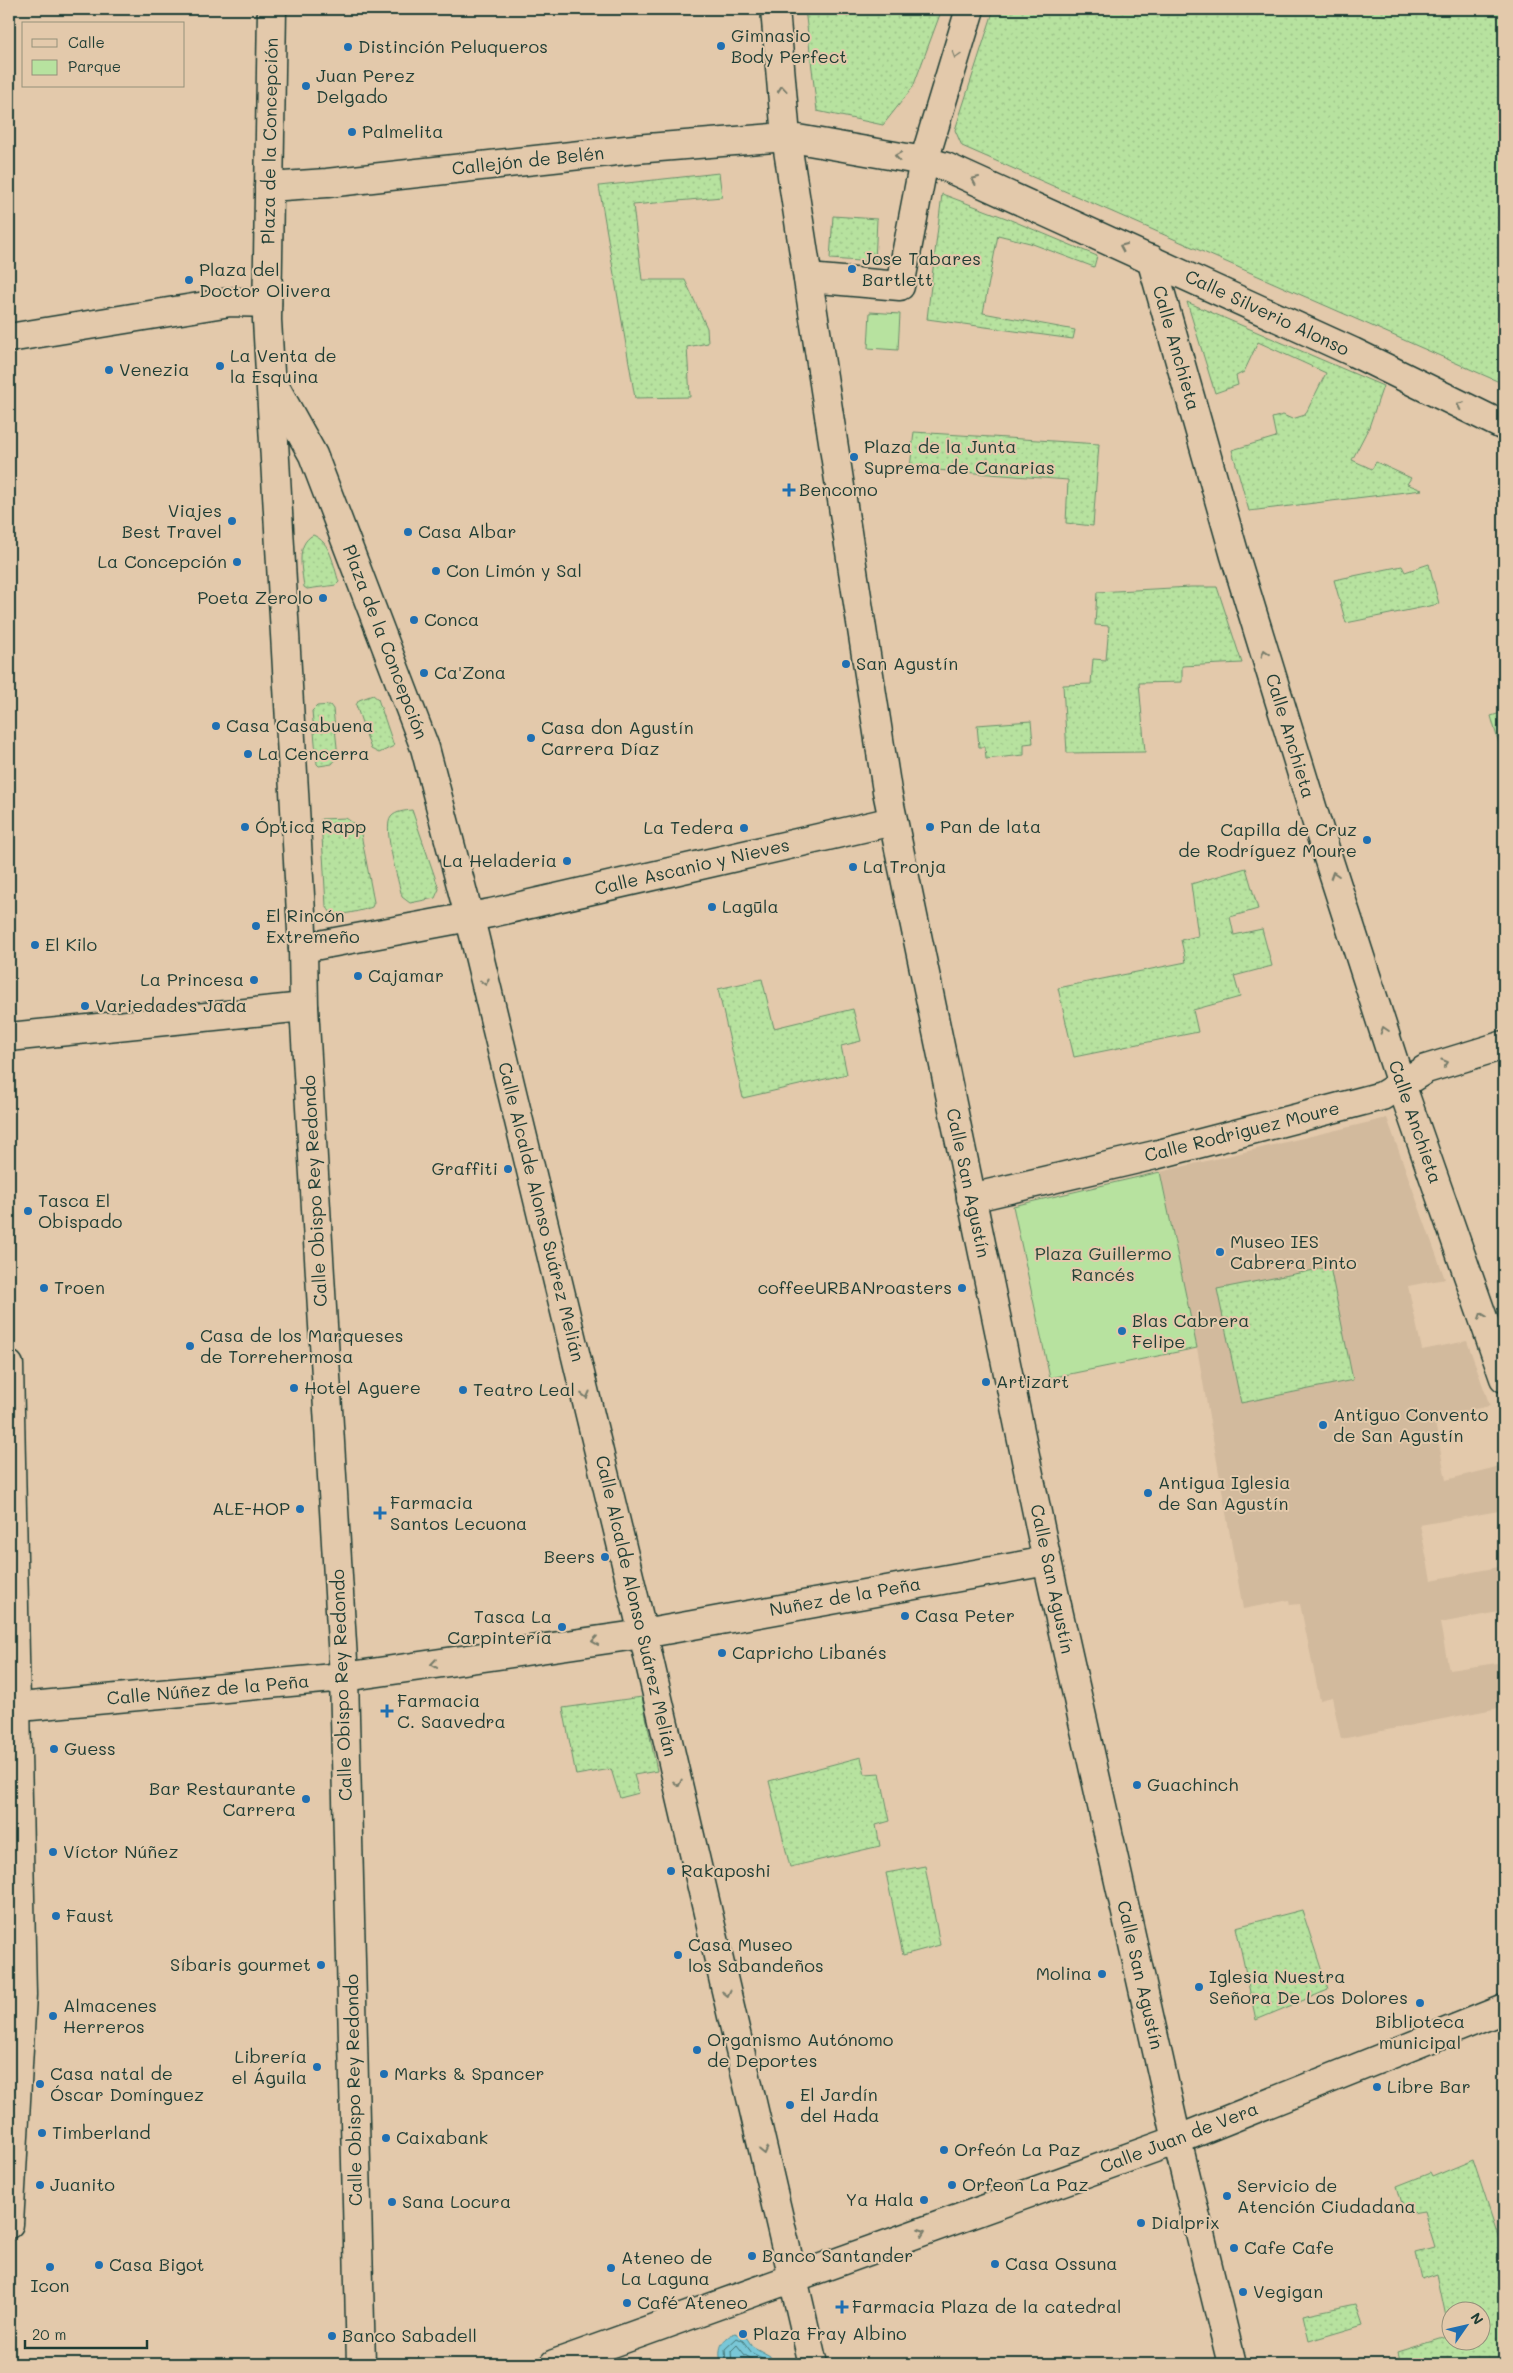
<svg xmlns="http://www.w3.org/2000/svg" width="1513" height="2373" font-family="Mali,sans-serif">
	<style>
		.built { fill: #d2ba9d }
		.grass { fill: url(#grass-dots); stroke: #6b906a }
		.park { fill: #b7e29f; stroke: #6b906a }
		.water { fill: #79c7d7; stroke: #559096 }
		.lines { fill: none; stroke-linecap: round; stroke-linejoin: round }
		.shore { stroke: #437475; stroke-width: 1 }
		.minor-casing { stroke: #1f3d34; stroke-width: 31 }
		.minor { stroke: #e3c9ab; stroke-width: 28 }
		.oneway { stroke: #777c6a }
		.poi-dot { fill: #1f6fb2; stroke: #e3c9ab; stroke-width: 2 }
		.labels { text-anchor: middle; stroke-width: 4; stroke-linejoin: round; paint-order: stroke }
		.poi-label { font-size: 18px; fill: #1f3d34; stroke: #e3c9ab; text-anchor: start }
		.street-label { font-size: 18px; fill: #1f3d34; stroke: #e3c9ab }
		.park-label { font-size: 18px; fill: #274539; stroke: #e3c9ab }
	</style>
	<defs>
		<pattern id="grass-dots" width="8" height="8" patternUnits="userSpaceOnUse" patternTransform="scale(1.25)"><rect width="8" height="8" fill="#b7e29f"/><path d="M2 2h.1M6 6h.1" fill="none" stroke="#9dc38a" stroke-width="1.8" stroke-linecap="round"/></pattern>
	</defs>
	<rect width="100%" height="100%" fill="#e3c9ab"/>
	<filter id="ink" filterUnits="userSpaceOnUse"><feTurbulence type="fractalNoise" baseFrequency=".02" numOctaves="2"/><feDisplacementMap in="SourceGraphic" scale="10" xChannelSelector="R" yChannelSelector="G"/><feConvolveMatrix kernelMatrix="1 2 1 2 8 2 1 2 1" color-interpolation-filters="sRGB"/></filter>
	<g filter="url(#ink)">
		<polygon class="built" points="1387,1118 1445,1279 1408,1286 1422,1350 1467,1341 1490,1406 1434,1417 1446,1480 1504,1465 1504,1510 1420,1525 1431,1580 1504,1566 1504,1611 1440,1623 1449,1670 1504,1662 1504,1707 1341,1739 1332,1697 1320,1700 1300,1604 1290,1605 1289,1600 1243,1609 1197,1348 1160,1172"/>
		<g class="grass">
			<polygon points="805,9 942,9 913,87 883,125 817,111"/>
			<polygon points="994,9 1504,9 1504,384 962,146 955,130"/>
			<polygon points="719,173 722,197 633,205 642,280 685,280 707,328 708,343 687,347 690,397 635,398 599,186"/>
			<polygon points="942,194 1006,218 1097,256 1094,267 1030,243 998,235 983,313 1075,330 1073,339 927,319"/>
			<polygon points="833,216 877,219 875,262 830,259"/>
			<polygon points="1187,302 1383,386 1369,427 1352,460 1372,469 1376,462 1411,478 1407,484 1422,490 1249,511 1232,450 1276,437 1272,418 1283,415 1292,419 1305,415 1326,373 1258,342 1244,372 1236,376 1238,385 1215,393"/>
			<polygon points="914,432 1099,444 1093,526 1066,523 1068,480 910,468"/>
			<path d="M313 535C331 542 333 565 339 582L336 585 307 589 304 587C302 569 295 545 313 535Z"/>
			<polygon points="1429,564 1439,604 1346,623 1334,580 1402,566 1405,572"/>
			<polygon points="1191,587 1217,587 1242,663 1182,666 1182,682 1139,683 1145,752 1067,753 1063,685 1091,684 1093,659 1106,660 1109,626 1095,625 1097,592"/>
			<polygon points="373,695 378,699 394,746 379,753 371,749 356,705 359,700"/>
			<polygon points="330,705 333,709 338,757 332,764 319,766 317,764 312,711 317,706"/>
			<polygon points="1504,712 1504,761 1491,716"/>
			<polygon points="1031,721 1033,743 1024,744 1024,755 986,759 985,747 979,747 977,725"/>
			<path d="M412 810 439 889 435 898 410 903 402 897C399 882 382 828 391 817 396 811 405 811 412 810Z"/>
			<path d="M346 818 357 826 361 834 374 902 372 907C365 910 337 917 331 913 329 911 328 908 326 906L321 819Z"/>
			<polygon points="1246,868 1258,909 1230,917 1234,935 1262,929 1272,966 1234,976 1240,997 1193,1010 1198,1032 1074,1057 1058,988 1186,962 1181,940 1198,936 1191,884"/>
			<polygon points="762,979 774,1028 853,1009 861,1041 841,1046 847,1074 743,1098 718,989"/>
			<polygon points="1330,1267 1353,1380 1241,1403 1217,1289"/>
			<polygon points="642,1697 657,1771 634,1775 639,1793 620,1798 611,1769 576,1775 563,1708"/>
			<polygon points="861,1757 865,1774 880,1773 890,1821 876,1825 880,1846 790,1867 769,1781"/>
			<polygon points="925,1866 940,1945 903,1955 886,1873"/>
			<polygon points="1302,1910 1328,1990 1256,2020 1236,1927"/>
			<polygon points="1473,2160 1504,2254 1504,2364 1401,2364 1398,2352 1450,2336 1450,2340 1480,2340 1480,2310 1450,2310 1450,2336 1437,2274 1422,2279 1416,2253 1435,2248 1424,2211 1405,2214 1397,2186 1430,2173 1432,2177"/>
			<polygon points="1356,2304 1363,2325 1309,2341 1303,2315"/>
		</g>
		<g class="park">
			<polygon points="870,312 900,314 898,350 868,348"/>
			<polygon points="1160,1172 1197,1348 1050,1378 1013,1206"/>
		</g>
		<path class="water" d="M735 2333 746 2337 752 2346 770 2356 771 2364H721C718 2349 720 2340 735 2333Z"/>
		<g class="lines">
			<g class="shore">
				<polyline points="726,2364 725,2349 737,2338 743,2341 752,2353 764,2359 766,2364"/>
				<polyline points="732,2364 731,2351 737,2345 745,2355 760,2364"/>
			</g>
			<defs>
				<g id="minor">
					<polyline points="272,9 267,320 303,948 304,1007 344,1677 361,2364"/>
					<polyline points="775,9 786,137 887,791 1047,1561 1177,2140 1232,2364"/>
					<polyline points="269,187 327,183 635,149 786,137 924,161 946,167 1353,352 1504,426"/>
					<polyline points="1151,259 1235,556 1320,833 1401,1084 1504,1378"/>
					<polyline points="808,278 900,286 924,161 970,9"/>
					<polyline points="9,338 230,302 267,303"/>
					<polyline points="274,385 313,455 425,748 474,935 643,1634 813,2364"/>
					<polyline points="303,948 491,913 893,821"/>
					<polyline points="9,1037 304,1007"/>
					<polyline points="971,1198 1155,1155 1382,1096 1426,1069 1504,1045"/>
					<polyline points="9,1365 22,1995 9,2224"/>
					<polyline points="9,1708 344,1677 643,1634 1047,1561"/>
					<polyline points="554,2364 1177,2140 1504,2009"/>
				</g>
			</defs>
			<use href="#minor" class="minor-casing"/>
			<use href="#minor" class="minor"/>
		</g>
		<defs><path id="oneway-chevron" d="M-2-3.5L2.5 0L-2 3.5" fill="none" stroke-width="1.6" stroke-linecap="round" stroke-linejoin="round" transform="scale(1.25)"/></defs>
		<g class="oneway">
			<use href="#oneway-chevron" transform="translate(956 55) rotate(107)"/>
			<use href="#oneway-chevron" transform="translate(782 89) rotate(-95)"/>
			<use href="#oneway-chevron" transform="translate(898 156) rotate(-171)"/>
			<use href="#oneway-chevron" transform="translate(975 180) rotate(-156)"/>
			<use href="#oneway-chevron" transform="translate(1123 247) rotate(-156)"/>
			<use href="#oneway-chevron" transform="translate(1460 405) rotate(-154)"/>
			<use href="#oneway-chevron" transform="translate(1265 653) rotate(-107)"/>
			<use href="#oneway-chevron" transform="translate(1334 875) rotate(-108)"/>
			<use href="#oneway-chevron" transform="translate(485 982) rotate(76)"/>
			<use href="#oneway-chevron" transform="translate(1384 1030) rotate(-108)"/>
			<use href="#oneway-chevron" transform="translate(1445 1063) rotate(-17)"/>
			<use href="#oneway-chevron" transform="translate(1482 1316) rotate(-109)"/>
			<use href="#oneway-chevron" transform="translate(586 1395) rotate(76)"/>
			<use href="#oneway-chevron" transform="translate(595 1641) rotate(172)"/>
			<use href="#oneway-chevron" transform="translate(434 1664) rotate(172)"/>
			<use href="#oneway-chevron" transform="translate(678 1783) rotate(77)"/>
			<use href="#oneway-chevron" transform="translate(727 1993) rotate(77)"/>
			<use href="#oneway-chevron" transform="translate(764 2151) rotate(77)"/>
			<use href="#oneway-chevron" transform="translate(922 2232) rotate(-20)"/>
		</g>
	</g>
	<g class="poi-dot">
		<circle cx="721" cy="46" r="5"/>
		<circle cx="348" cy="47" r="5"/>
		<circle cx="306" cy="86" r="5"/>
		<circle cx="352" cy="132" r="5"/>
		<circle cx="852" cy="269" r="5"/>
		<circle cx="189" cy="280" r="5"/>
		<circle cx="220" cy="366" r="5"/>
		<circle cx="109" cy="370" r="5"/>
		<circle cx="854" cy="457" r="5"/>
		<path d="M786.5 482.5h5v5h5v5h-5v5h-5v-5h-5v-5h5z"/>
		<circle cx="232" cy="521" r="5"/>
		<circle cx="408" cy="532" r="5"/>
		<circle cx="237" cy="562" r="5"/>
		<circle cx="436" cy="571" r="5"/>
		<circle cx="323" cy="598" r="5"/>
		<circle cx="414" cy="620" r="5"/>
		<circle cx="846" cy="664" r="5"/>
		<circle cx="424" cy="673" r="5"/>
		<circle cx="216" cy="726" r="5"/>
		<circle cx="531" cy="738" r="5"/>
		<circle cx="248" cy="754" r="5"/>
		<circle cx="245" cy="827" r="5"/>
		<circle cx="930" cy="827" r="5"/>
		<circle cx="744" cy="828" r="5"/>
		<circle cx="1367" cy="840" r="5"/>
		<circle cx="567" cy="861" r="5"/>
		<circle cx="853" cy="867" r="5"/>
		<circle cx="712" cy="907" r="5"/>
		<circle cx="256" cy="926" r="5"/>
		<circle cx="35" cy="945" r="5"/>
		<circle cx="358" cy="976" r="5"/>
		<circle cx="254" cy="980" r="5"/>
		<circle cx="85" cy="1006" r="5"/>
		<circle cx="508" cy="1169" r="5"/>
		<circle cx="28" cy="1211" r="5"/>
		<circle cx="1220" cy="1252" r="5"/>
		<circle cx="44" cy="1288" r="5"/>
		<circle cx="962" cy="1288" r="5"/>
		<circle cx="1122" cy="1331" r="5"/>
		<circle cx="190" cy="1346" r="5"/>
		<circle cx="986" cy="1382" r="5"/>
		<circle cx="294" cy="1388" r="5"/>
		<circle cx="463" cy="1390" r="5"/>
		<circle cx="1323" cy="1425" r="5"/>
		<circle cx="1148" cy="1493" r="5"/>
		<circle cx="300" cy="1509" r="5"/>
		<path d="M377.5 1505.5h5v5h5v5h-5v5h-5v-5h-5v-5h5z"/>
		<circle cx="605" cy="1557" r="5"/>
		<circle cx="905" cy="1616" r="5"/>
		<circle cx="562" cy="1627" r="5"/>
		<circle cx="722" cy="1653" r="5"/>
		<path d="M384.5 1703.5h5v5h5v5h-5v5h-5v-5h-5v-5h5z"/>
		<circle cx="54" cy="1749" r="5"/>
		<circle cx="1137" cy="1785" r="5"/>
		<circle cx="306" cy="1799" r="5"/>
		<circle cx="53" cy="1852" r="5"/>
		<circle cx="671" cy="1871" r="5"/>
		<circle cx="56" cy="1916" r="5"/>
		<circle cx="678" cy="1955" r="5"/>
		<circle cx="321" cy="1965" r="5"/>
		<circle cx="1102" cy="1974" r="5"/>
		<circle cx="1199" cy="1987" r="5"/>
		<circle cx="1420" cy="2003" r="5"/>
		<circle cx="53" cy="2016" r="5"/>
		<circle cx="697" cy="2050" r="5"/>
		<circle cx="317" cy="2067" r="5"/>
		<circle cx="384" cy="2074" r="5"/>
		<circle cx="40" cy="2084" r="5"/>
		<circle cx="1377" cy="2087" r="5"/>
		<circle cx="790" cy="2105" r="5"/>
		<circle cx="42" cy="2133" r="5"/>
		<circle cx="386" cy="2138" r="5"/>
		<circle cx="944" cy="2150" r="5"/>
		<circle cx="40" cy="2185" r="5"/>
		<circle cx="952" cy="2185" r="5"/>
		<circle cx="1227" cy="2196" r="5"/>
		<circle cx="924" cy="2200" r="5"/>
		<circle cx="392" cy="2202" r="5"/>
		<circle cx="1141" cy="2223" r="5"/>
		<circle cx="1234" cy="2248" r="5"/>
		<circle cx="752" cy="2256" r="5"/>
		<circle cx="995" cy="2264" r="5"/>
		<circle cx="99" cy="2265" r="5"/>
		<circle cx="50" cy="2267" r="5"/>
		<circle cx="611" cy="2268" r="5"/>
		<circle cx="1243" cy="2292" r="5"/>
		<circle cx="627" cy="2303" r="5"/>
		<path d="M839.5 2299.5h5v5h5v5h-5v5h-5v-5h-5v-5h5z"/>
		<circle cx="743" cy="2334" r="5"/>
		<circle cx="332" cy="2336" r="5"/>
	</g>
	<g class="labels">
		<g class="poi-label">
			<text x="731" y="42">Gimnasio<tspan x="731" dy="21">Body Perfect</tspan></text>
			<text x="358" y="53">Distinción Peluqueros</text>
			<text x="316" y="82">Juan Perez<tspan x="316" dy="21">Delgado</tspan></text>
			<text x="362" y="138">Palmelita</text>
			<text x="862" y="265">Jose Tabares<tspan x="862" dy="21">Bartlett</tspan></text>
			<text x="199" y="276">Plaza del<tspan x="199" dy="21">Doctor Olivera</tspan></text>
			<text x="230" y="362">La Venta de<tspan x="230" dy="21">la Esquina</tspan></text>
			<text x="119" y="376">Venezia</text>
			<text x="864" y="453">Plaza de la Junta<tspan x="864" dy="21">Suprema de Canarias</tspan></text>
			<text x="799" y="496">Bencomo</text>
			<text x="222" y="517" text-anchor="end">Viajes<tspan x="222" dy="21">Best Travel</tspan></text>
			<text x="418" y="538">Casa Albar</text>
			<text x="227" y="568" text-anchor="end">La Concepción</text>
			<text x="446" y="577">Con Limón y Sal</text>
			<text x="313" y="604" text-anchor="end">Poeta Zerolo</text>
			<text x="424" y="626">Conca</text>
			<text x="856" y="670">San Agustín</text>
			<text x="434" y="679">Ca'Zona</text>
			<text x="226" y="732">Casa Casabuena</text>
			<text x="541" y="734">Casa don Agustín<tspan x="541" dy="21">Carrera Díaz</tspan></text>
			<text x="258" y="760">La Cencerra</text>
			<text x="255" y="833">Óptica Rapp</text>
			<text x="940" y="833">Pan de lata</text>
			<text x="734" y="834" text-anchor="end">La Tedera</text>
			<text x="1357" y="836" text-anchor="end">Capilla de Cruz<tspan x="1357" dy="21">de Rodríguez Moure</tspan></text>
			<text x="557" y="867" text-anchor="end">La Heladeria</text>
			<text x="863" y="873">La Tronja</text>
			<text x="722" y="913">Lagūla</text>
			<text x="266" y="922">El Rincón<tspan x="266" dy="21">Extremeño</tspan></text>
			<text x="45" y="951">El Kilo</text>
			<text x="368" y="982">Cajamar</text>
			<text x="244" y="986" text-anchor="end">La Princesa</text>
			<text x="95" y="1012">Variedades Jada</text>
			<text x="498" y="1175" text-anchor="end">Graffiti</text>
			<text x="38" y="1207">Tasca El<tspan x="38" dy="21">Obispado</tspan></text>
			<text x="1230" y="1248">Museo IES<tspan x="1230" dy="21">Cabrera Pinto</tspan></text>
			<text x="54" y="1294">Troen</text>
			<text x="952" y="1294" text-anchor="end">coffeeURBANroasters</text>
			<text x="1132" y="1327">Blas Cabrera<tspan x="1132" dy="21">Felipe</tspan></text>
			<text x="200" y="1342">Casa de los Marqueses<tspan x="200" dy="21">de Torrehermosa</tspan></text>
			<text x="996" y="1388">Artizart</text>
			<text x="304" y="1394">Hotel Aguere</text>
			<text x="473" y="1396">Teatro Leal</text>
			<text x="1333" y="1421">Antiguo Convento<tspan x="1333" dy="21">de San Agustín</tspan></text>
			<text x="1158" y="1489">Antigua Iglesia<tspan x="1158" dy="21">de San Agustín</tspan></text>
			<text x="390" y="1509">Farmacia<tspan x="390" dy="21">Santos Lecuona</tspan></text>
			<text x="290" y="1515" text-anchor="end">ALE-HOP</text>
			<text x="595" y="1563" text-anchor="end">Beers</text>
			<text x="915" y="1622">Casa Peter</text>
			<text x="552" y="1623" text-anchor="end">Tasca La<tspan x="552" dy="21">Carpintería</tspan></text>
			<text x="732" y="1659">Capricho Libanés</text>
			<text x="397" y="1707">Farmacia<tspan x="397" dy="21">C. Saavedra</tspan></text>
			<text x="64" y="1755">Guess</text>
			<text x="1147" y="1791">Guachinch</text>
			<text x="296" y="1795" text-anchor="end">Bar Restaurante<tspan x="296" dy="21">Carrera</tspan></text>
			<text x="63" y="1858">Víctor Núñez</text>
			<text x="681" y="1877">Rakaposhi</text>
			<text x="66" y="1922">Faust</text>
			<text x="688" y="1951">Casa Museo<tspan x="688" dy="21">los Sabandeños</tspan></text>
			<text x="311" y="1971" text-anchor="end">Síbaris gourmet</text>
			<text x="1092" y="1980" text-anchor="end">Molina</text>
			<text x="1209" y="1983">Iglesia Nuestra<tspan x="1209" dy="21">Señora De Los Dolores</tspan></text>
			<text x="63" y="2012">Almacenes<tspan x="63" dy="21">Herreros</tspan></text>
			<text x="1420" y="2028" text-anchor="middle">Biblioteca<tspan x="1420" dy="21">municipal</tspan></text>
			<text x="707" y="2046">Organismo Autónomo<tspan x="707" dy="21">de Deportes</tspan></text>
			<text x="307" y="2063" text-anchor="end">Librería<tspan x="307" dy="21">el Águila</tspan></text>
			<text x="50" y="2080">Casa natal de<tspan x="50" dy="21">Óscar Domínguez</tspan></text>
			<text x="394" y="2080">Marks &amp; Spancer</text>
			<text x="1387" y="2093">Libre Bar</text>
			<text x="800" y="2101">El Jardín<tspan x="800" dy="21">del Hada</tspan></text>
			<text x="52" y="2139">Timberland</text>
			<text x="396" y="2144">Caixabank</text>
			<text x="954" y="2156">Orfeón La Paz</text>
			<text x="50" y="2191">Juanito</text>
			<text x="962" y="2191">Orfeon La Paz</text>
			<text x="1237" y="2192">Servicio de<tspan x="1237" dy="21">Atención Ciudadana</tspan></text>
			<text x="914" y="2206" text-anchor="end">Ya Hala</text>
			<text x="402" y="2208">Sana Locura</text>
			<text x="1151" y="2229">Dialprix</text>
			<text x="1244" y="2254">Cafe Cafe</text>
			<text x="762" y="2262">Banco Santander</text>
			<text x="621" y="2264">Ateneo de<tspan x="621" dy="21">La Laguna</tspan></text>
			<text x="1005" y="2270">Casa Ossuna</text>
			<text x="109" y="2271">Casa Bigot</text>
			<text x="50" y="2292" text-anchor="middle">Icon</text>
			<text x="1253" y="2298">Vegigan</text>
			<text x="637" y="2309">Café Ateneo</text>
			<text x="852" y="2313">Farmacia Plaza de la catedral</text>
			<text x="753" y="2340">Plaza Fray Albino</text>
			<text x="342" y="2342">Banco Sabadell</text>
		</g>
		<g class="street-label">
			<text transform="translate(270 141) rotate(-89)" y="6">Plaza de la Concepción</text>
			<text transform="translate(528 161) rotate(-6)" y="6">Callejón de Belén</text>
			<text transform="translate(1267 313) rotate(25)" y="6">Calle Silverio Alonso</text>
			<text transform="translate(1176 348) rotate(74)" y="6">Calle Anchieta</text>
			<text transform="translate(385 642) rotate(69)" y="6">Plaza de la Concepción</text>
			<text transform="translate(1290 736) rotate(73)" y="6">Calle Anchieta</text>
			<text transform="translate(692 867) rotate(-13)" y="6">Calle Ascanio y Nieves</text>
			<text transform="translate(1415 1122) rotate(71)" y="6">Calle Anchieta</text>
			<text transform="translate(1242 1132) rotate(-14)" y="6">Calle Rodriguez Moure</text>
			<text transform="translate(968 1183) rotate(78)" y="6">Calle San Agustín</text>
			<text transform="translate(315 1191) rotate(-93)" y="6">Calle Obispo Rey Redondo</text>
			<text transform="translate(541 1212) rotate(76)" y="6">Calle Alcalde Alonso Suárez Melián</text>
			<text transform="translate(1052 1579) rotate(78)" y="6">Calle San Agustín</text>
			<text transform="translate(845 1597) rotate(-10)" y="6">Nuñez de la Peña</text>
			<text transform="translate(636 1606) rotate(77)" y="6">Calle Alcalde Alonso Suárez Melián</text>
			<text transform="translate(342 1685) rotate(-92)" y="6">Calle Obispo Rey Redondo</text>
			<text transform="translate(208 1690) rotate(-5)" y="6">Calle Núñez de la Peña</text>
			<text transform="translate(1140 1975) rotate(77)" y="6">Calle San Agustín</text>
			<text transform="translate(354 2090) rotate(-91)" y="6">Calle Obispo Rey Redondo</text>
			<text transform="translate(1179 2138) rotate(-21)" y="6">Calle Juan de Vera</text>
		</g>
		<g class="park-label">
			<text x="1103" y="1260">Plaza Guillermo<tspan x="1103" dy="21">Rancés</tspan></text>
		</g>
	</g>
	<rect width="1513" height="2373" fill="none" stroke="#e3c9ab" stroke-width="30"/>
	<rect x="15" y="15" width="1483" height="2343" fill="none" stroke="#1f3d34" stroke-width="2" filter="url(#ink)"/>
	<rect x="22" y="22" width="162" height="65" fill="#e3c9ab" stroke="#95917b"/>
	<rect x="32" y="39" width="25" height="8" fill="#e3c9ab" stroke="#95917b"/>
	<text x="68" y="48" font-size="15" fill="#1f3d34">Calle</text>
	<rect x="32" y="60" width="25" height="15" fill="#b7e29f" stroke="#95917b"/>
	<text x="68" y="72" font-size="15" fill="#1f3d34">Parque</text>
	<g transform="translate(1466 2326) rotate(56)"><circle r="24" fill="#e3c9ab" stroke="#95917b"/>
	<path d="M0-4L9 19L0 12L-9 19Z" fill="#1f6fb2"/>
	<text y="-8" font-size="14" font-weight="bold" text-anchor="middle" fill="#1f3d34">N</text>
	</g>
	<path d="M25 2340v8h122v-8" fill="none" stroke="#1f3d34" stroke-width="2.5"/>
	<text x="32" y="2340" font-size="15" fill="#1f3d34" stroke="#e3c9ab" stroke-width="4" paint-order="stroke">20 m</text>
</svg>
